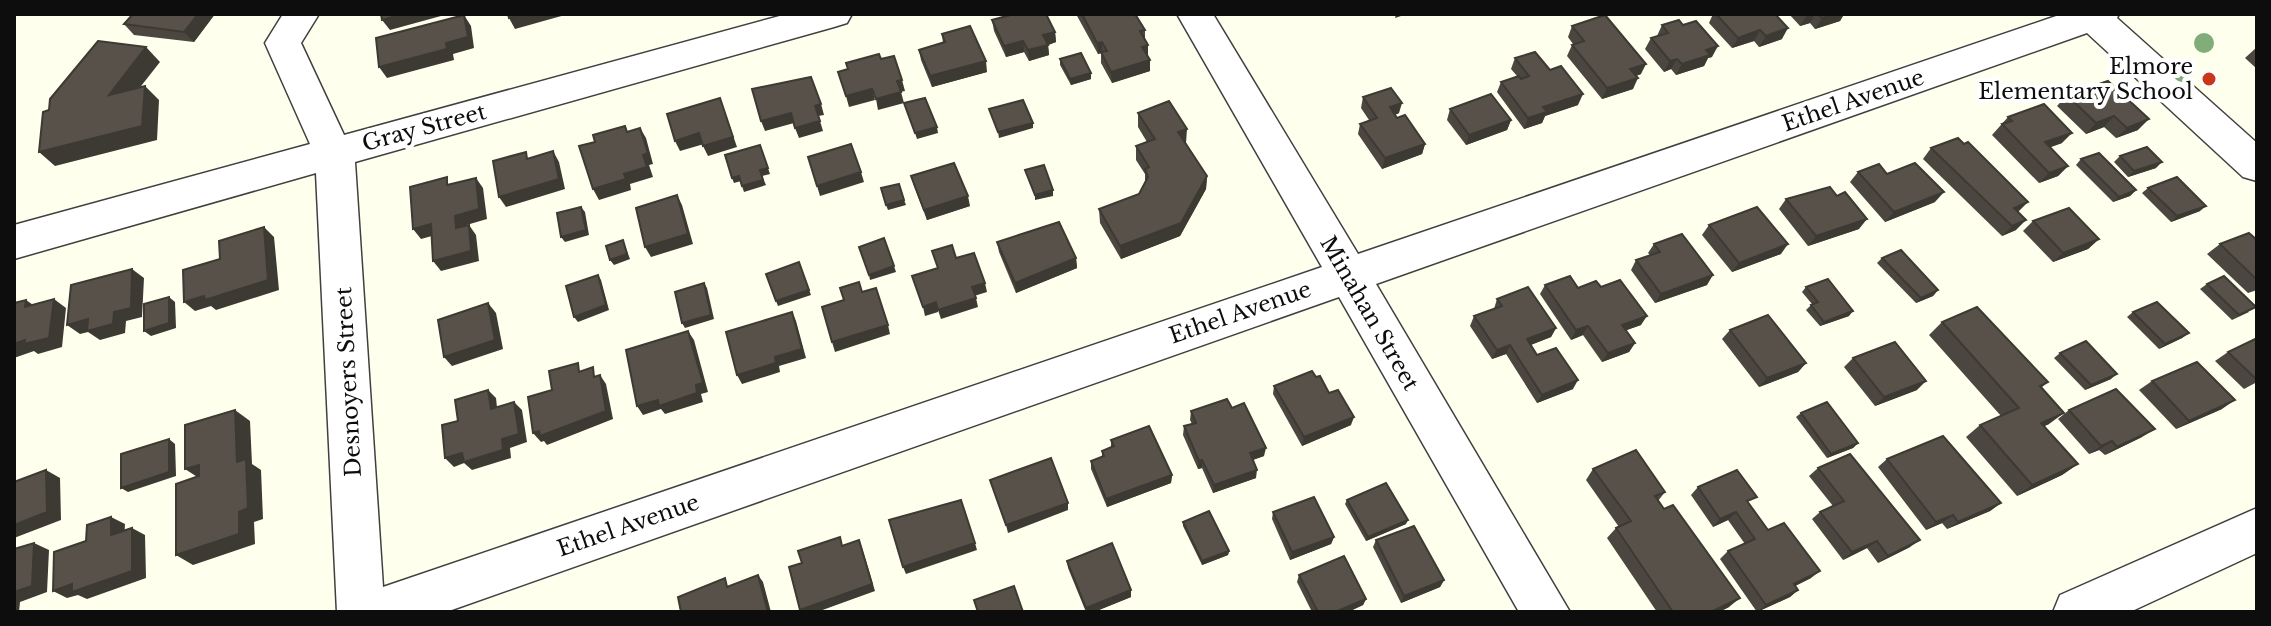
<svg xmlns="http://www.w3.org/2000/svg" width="2271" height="626" font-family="'Libre Baskerville',serif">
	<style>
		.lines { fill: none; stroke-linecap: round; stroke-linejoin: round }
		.minor-casing { stroke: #404040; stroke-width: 3 }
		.minor { fill: #fff; fill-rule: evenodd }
		.tree { fill: #80ad79 }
		.wall { fill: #4b463f }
		.shaded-wall { fill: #3d3933 }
		.building { fill: #575149; stroke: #3d3933; stroke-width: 2 }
		.poi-dot { fill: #c8381b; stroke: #fff; stroke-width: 3 }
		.labels { text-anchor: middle; stroke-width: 8; stroke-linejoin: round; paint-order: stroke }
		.poi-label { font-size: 22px; fill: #0d0d0d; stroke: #fff; text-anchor: end }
		.street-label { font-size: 22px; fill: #0d0d0d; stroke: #fff }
	</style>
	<rect width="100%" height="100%" fill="#ffe"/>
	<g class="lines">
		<defs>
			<g id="minor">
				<polygon points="283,14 319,14 301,43 344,135 787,14 852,14 847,23 834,27 355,162 383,587 1322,267 1177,14 1213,14 1358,254 2062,14 2119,14 2117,18 2257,143 2257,181 2243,177 2087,33 1376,284 1570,612 1519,612 1339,297 446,612 337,612 316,173 14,259 14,225 310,144 265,43"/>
				<polygon points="2257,508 2257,553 2130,612 2053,612 2060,595"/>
			</g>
		</defs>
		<use href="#minor" class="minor-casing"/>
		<use href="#minor" class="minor"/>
	</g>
	<g class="tree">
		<circle cx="2204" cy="43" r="10"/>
		<circle cx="2183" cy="71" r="11"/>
	</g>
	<g class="wall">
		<polygon points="133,14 215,14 194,42 134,35 124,24"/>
		<polygon points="1076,14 1135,14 1145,30 1145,40 1150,71 1112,83 1101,63 1101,53 1098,54"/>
		<polygon points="1713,14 1775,14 1782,39 1759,47 1754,41 1732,48 1709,23"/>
		<polygon points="1789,14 1844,14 1840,21 1815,29 1810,23 1800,26"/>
		<polygon points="992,20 1055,32 1056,42 1048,45 1049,55 1029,61 1024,52 1006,57 994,31"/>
		<polygon points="1662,25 1712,57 1708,58 1704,66 1676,75 1671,69 1664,72 1645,49 1651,38 1657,36"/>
		<polygon points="1572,26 1641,74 1636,76 1633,89 1602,99 1567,56 1572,45 1573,44 1568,37"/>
		<polygon points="942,34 987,72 932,87 921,60 919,50 943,43"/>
		<polygon points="2257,47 2257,69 2245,58"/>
		<polygon points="1515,58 1578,105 1545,116 1542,123 1524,129 1497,92 1501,82 1517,76 1511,69"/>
		<polygon points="1060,59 1091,73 1091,79 1071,85 1060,65"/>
		<polygon points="2108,81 2138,130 2116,138 2104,127 2086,134 2057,106 2067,95"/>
		<polygon points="1363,97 1399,113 1395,115 1397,118 1425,144 1422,154 1382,169 1358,134 1360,124 1369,120 1361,108"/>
		<polygon points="1450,109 1511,120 1507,130 1466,145 1447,120"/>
		<polygon points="1138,113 1186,143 1207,176 1206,189 1180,236 1121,259 1100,223 1099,209 1139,194 1145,183 1145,174 1136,160 1136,146 1147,142 1138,127"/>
		<polygon points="2008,117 2062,143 2050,147 2068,166 2058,176 2039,183 1992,135"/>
		<polygon points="1931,148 2018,212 2016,230 2002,236 1923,159"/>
		<polygon points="2120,156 2156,168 2128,177 2114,162"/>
		<polygon points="2081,159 2136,190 2130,196 2113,202 2076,165"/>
		<polygon points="1858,172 1887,174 1935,202 1885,222 1850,182"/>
		<polygon points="911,176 970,206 927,220 914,186"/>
		<polygon points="2148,188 2200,211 2171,222 2142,193"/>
		<polygon points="1837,196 1859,229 1808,246 1779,209 1786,199"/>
		<polygon points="2033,221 2099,239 2088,249 2053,262 2023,231"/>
		<polygon points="1709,225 1781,254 1732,272 1702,235"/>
		<polygon points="2257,240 2257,290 2248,293 2207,254 2220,244"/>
		<polygon points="997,242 1076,258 1077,268 1016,293 999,252"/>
		<polygon points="1654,244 1707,285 1655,303 1631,270 1636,260 1650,255 1648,253"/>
		<polygon points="1882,258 1938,290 1933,296 1916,303 1877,263"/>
		<polygon points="2207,284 2249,312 2232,320 2200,289"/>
		<polygon points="1545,285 1578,288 1601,287 1641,325 1626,330 1635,343 1629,352 1602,362 1583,335 1571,340 1540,294"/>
		<polygon points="1806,287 1849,316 1820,326 1806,310 1812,304 1802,292"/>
		<polygon points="1497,299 1556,328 1551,337 1531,345 1537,355 1573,389 1537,403 1506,354 1492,359 1470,326 1474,316 1494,309"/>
		<polygon points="2133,312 2189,333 2182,338 2159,349 2127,317"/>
		<polygon points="1942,322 2048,382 2041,388 2049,424 2044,426 2078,464 2062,475 2017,496 1966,437 1980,425 2001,416 1929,335"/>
		<polygon points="1730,330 1806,363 1798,372 1759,387 1722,339"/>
		<polygon points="2257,338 2257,382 2244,389 2215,361 2228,352"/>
		<polygon points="2060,353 2111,379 2085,390 2054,358"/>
		<polygon points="1853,358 1917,390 1875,406 1844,367"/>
		<polygon points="1316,377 1329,393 1351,425 1302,446 1273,394 1274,386"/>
		<polygon points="2152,381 2222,409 2176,429 2139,390"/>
		<polygon points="1232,408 1264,456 1253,460 1256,478 1213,493 1202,468 1198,469 1183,435 1184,426 1192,424 1190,420 1191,411"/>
		<polygon points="2069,410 2142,437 2105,455 2099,450 2089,454 2058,419"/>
		<polygon points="1801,413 1858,443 1853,448 1827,458 1796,417"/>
		<polygon points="1111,440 1172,475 1171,483 1107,507 1091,469 1091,461 1102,457 1102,451 1111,447"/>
		<polygon points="1887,459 2001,503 1990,511 1947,529 1942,523 1926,530 1878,467"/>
		<polygon points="1818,468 1910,547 1878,563 1867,548 1843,560 1812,519 1820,512 1833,506 1809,476"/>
		<polygon points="1593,469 1665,492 1658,501 1729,607 1719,612 1657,612 1607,538 1616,528 1619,527 1586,480"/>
		<polygon points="1698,487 1749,505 1768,530 1811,578 1795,586 1798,590 1790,597 1757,612 1720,559 1728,551 1745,544 1728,520 1713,527 1691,495"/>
		<polygon points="1347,500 1406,524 1366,541 1345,504"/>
		<polygon points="1273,512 1334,537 1331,544 1290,560 1272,519"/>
		<polygon points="1183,522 1229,551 1228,555 1202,565 1183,526"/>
		<polygon points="1376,540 1444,580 1440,587 1401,603 1373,547"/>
		<polygon points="1067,561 1131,590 1131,597 1094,612 1086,612 1068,568"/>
		<polygon points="1299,575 1366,599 1363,605 1348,612 1312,612 1297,582"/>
	</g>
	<g class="shaded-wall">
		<polygon points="198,14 215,14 194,42 184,32"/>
		<polygon points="402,14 441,14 441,16 390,30 382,20"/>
		<polygon points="523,14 565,14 565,15 515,29 509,18"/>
		<polygon points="1396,14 1407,14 1395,18"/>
		<polygon points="1811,14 1815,14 1810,23 1800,26 1807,15"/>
		<polygon points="1834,14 1844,14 1840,21 1815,29 1822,18"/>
		<polygon points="464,15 471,26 474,48 453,54 454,60 387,78 379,67 446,43"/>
		<polygon points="1788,28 1782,39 1759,47 1766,36"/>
		<polygon points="1760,30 1754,41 1732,48 1738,38"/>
		<polygon points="1055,32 1056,42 1048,45 1049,55 1029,61 1028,50 1043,35"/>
		<polygon points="1023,41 1024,52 1006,57 1004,46"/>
		<polygon points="1102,42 1102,53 1098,54 1097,43"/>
		<polygon points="1148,45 1148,56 1142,47"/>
		<polygon points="1718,46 1712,57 1708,58 1704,66 1676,75 1682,64 1706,50"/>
		<polygon points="146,47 160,62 123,109 109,95"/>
		<polygon points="1677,59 1671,69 1664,72 1670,61"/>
		<polygon points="1150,60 1150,71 1112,83 1111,72"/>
		<polygon points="986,61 987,72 932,87 930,76"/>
		<polygon points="1646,64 1641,74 1625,80 1630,69"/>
		<polygon points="1091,73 1091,79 1071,85 1070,79"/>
		<polygon points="1638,78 1633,89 1602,99 1607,88"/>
		<polygon points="902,80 905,91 900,92 897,81"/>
		<polygon points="145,86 159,100 157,140 55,166 39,152"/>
		<polygon points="872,89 875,100 849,107 846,96"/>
		<polygon points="901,92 904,103 878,110 876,99"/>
		<polygon points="1583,94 1578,105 1545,116 1542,123 1524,129 1528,118 1543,107"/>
		<polygon points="720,98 737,147 708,156 703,146"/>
		<polygon points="1402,103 1399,113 1387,118 1390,107"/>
		<polygon points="821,104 824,115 818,116 815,106"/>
		<polygon points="791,113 794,123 765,131 761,121"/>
		<polygon points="2114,116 2104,127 2086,134 2096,123"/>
		<polygon points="2149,119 2138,130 2116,138 2127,128"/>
		<polygon points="1511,120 1507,130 1466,145 1469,135"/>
		<polygon points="820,121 823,131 799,138 795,128"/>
		<polygon points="1033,123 1033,128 999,138 998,132"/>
		<polygon points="937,127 938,133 917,139 915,133"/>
		<polygon points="640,128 646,138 653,164 649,165 653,177 630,184 631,190 599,200 593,189 624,174"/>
		<polygon points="1187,129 1186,143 1178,146 1178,132"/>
		<polygon points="699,133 704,144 680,151 675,141"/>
		<polygon points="2072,133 2062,143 2035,153 2045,142"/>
		<polygon points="1425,144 1422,154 1382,169 1385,158"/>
		<polygon points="760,145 770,174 762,176 766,185 744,192 742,186 760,170"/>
		<polygon points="553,151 559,162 565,189 506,207 499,197"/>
		<polygon points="2162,162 2156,168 2128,177 2134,171"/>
		<polygon points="2068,166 2058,176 2039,183 2049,173"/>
		<polygon points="861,172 864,182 820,196 817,186"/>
		<polygon points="739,176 741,181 734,183 732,178"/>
		<polygon points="1207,176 1206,189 1180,236 1121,259 1120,246"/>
		<polygon points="476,178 483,188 487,219 463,226 464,238 456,228 455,216"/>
		<polygon points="1053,190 1053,196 1035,200 1035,195"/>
		<polygon points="2136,190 2130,196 2113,202 2119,197"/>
		<polygon points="1944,192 1935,202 1885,222 1894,212"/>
		<polygon points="677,195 682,205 693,244 651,257 645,247"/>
		<polygon points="968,196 970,206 927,220 924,210"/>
		<polygon points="904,200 906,205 888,210 886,205"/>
		<polygon points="2028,202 2018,212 2014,208"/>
		<polygon points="2206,206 2200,211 2171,222 2177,216"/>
		<polygon points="581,207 585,212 589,235 565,242 561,237"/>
		<polygon points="1867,219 1859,229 1808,246 1816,236"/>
		<polygon points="2026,220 2016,230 2002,236 2012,226"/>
		<polygon points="431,224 439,234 421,239 413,229"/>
		<polygon points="469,225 476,235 479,261 441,271 433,261"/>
		<polygon points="264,227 274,237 279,290 216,310 211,306 195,311 184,302"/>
		<polygon points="2099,239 2088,249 2053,262 2063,253"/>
		<polygon points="623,240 630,259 614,265 610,260"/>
		<polygon points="1788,244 1781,254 1732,272 1739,263"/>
		<polygon points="1076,258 1077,268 1016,293 1015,283"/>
		<polygon points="799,262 811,295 778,306 776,301"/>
		<polygon points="894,266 896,272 870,280 869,275"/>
		<polygon points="132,269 144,278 142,317 126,321 125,333 100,340 88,332 80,334 67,325 114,312"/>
		<polygon points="598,275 601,280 609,310 578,322 574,317"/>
		<polygon points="1713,275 1707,285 1655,303 1661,294"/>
		<polygon points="704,283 707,288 714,319 685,328 682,323"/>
		<polygon points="985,283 987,292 974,296 972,287"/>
		<polygon points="1938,290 1933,296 1916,303 1921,298"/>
		<polygon points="169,297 175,302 176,328 151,336 144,331"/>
		<polygon points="976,298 978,307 941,319 938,310"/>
		<polygon points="54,299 66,308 62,347 38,354 34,351 14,358 14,344"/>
		<polygon points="26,300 39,309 25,307"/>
		<polygon points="936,302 938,312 925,316 923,307"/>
		<polygon points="488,303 496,313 503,349 452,366 444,357"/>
		<polygon points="1853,311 1849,316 1820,326 1824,322"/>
		<polygon points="792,312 796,321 806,358 779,366 780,372 742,384 737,375 775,357"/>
		<polygon points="1647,316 1641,325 1616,334 1622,325"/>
		<polygon points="888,325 890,334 835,352 832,342"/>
		<polygon points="1588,326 1583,335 1571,340 1576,330"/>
		<polygon points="1556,328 1551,337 1522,348 1527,339"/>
		<polygon points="688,331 694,340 708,392 701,394 703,402 665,414 661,409 643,415 637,406"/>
		<polygon points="2189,333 2182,338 2159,349 2165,344"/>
		<polygon points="1635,343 1629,352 1602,362 1608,353"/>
		<polygon points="1510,345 1506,354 1492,359 1497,350"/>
		<polygon points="1806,363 1798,372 1759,387 1767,378"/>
		<polygon points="2117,374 2111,379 2085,390 2091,385"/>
		<polygon points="600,375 606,384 613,419 547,445 544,441 541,442 533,433"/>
		<polygon points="1578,380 1573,389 1537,403 1542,395"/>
		<polygon points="1926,381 1917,390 1875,406 1884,397"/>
		<polygon points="488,390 496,398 498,417 491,409"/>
		<polygon points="2235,400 2222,409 2176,429 2189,421"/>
		<polygon points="514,402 522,410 527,442 510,448 511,458 472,470 464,463 454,467 445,458 502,439"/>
		<polygon points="235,410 250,421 252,464 261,470 263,519 254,522 255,544 193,565 176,555 237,462"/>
		<polygon points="2064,413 2049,424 2026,435 2041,423"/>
		<polygon points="1354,417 1351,425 1302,446 1304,437"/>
		<polygon points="2155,429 2142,437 2105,455 2117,447"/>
		<polygon points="169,439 175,444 176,476 128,492 121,488"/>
		<polygon points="2112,441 2099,450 2089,454 2101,446"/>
		<polygon points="1858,443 1853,448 1827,458 1831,454"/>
		<polygon points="1266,448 1264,456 1249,461 1250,453"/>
		<polygon points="1202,460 1202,468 1198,469 1199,461"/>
		<polygon points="2078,464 2062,475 2017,496 2032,485"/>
		<polygon points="199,465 202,480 185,469"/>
		<polygon points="46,470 60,478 61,520 14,538 14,525"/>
		<polygon points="1257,470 1256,478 1213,493 1214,485"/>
		<polygon points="1172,475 1171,483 1107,507 1106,499"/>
		<polygon points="1068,503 1068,510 1008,533 1006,525"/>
		<polygon points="2001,503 1990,511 1947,529 1958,522"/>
		<polygon points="1736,512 1728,520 1713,527 1720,519"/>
		<polygon points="1953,515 1942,523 1926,530 1936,522"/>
		<polygon points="111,517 125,524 124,542 111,535"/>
		<polygon points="1408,520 1406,524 1366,541 1368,537"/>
		<polygon points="132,528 145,535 146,578 87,599 78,595 67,598 53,591"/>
		<polygon points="1334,537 1331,544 1290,560 1292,552"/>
		<polygon points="859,540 862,548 875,591 817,612 802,612 800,610"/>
		<polygon points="1920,540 1910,547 1878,563 1888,556"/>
		<polygon points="1877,541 1867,548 1843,560 1852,552"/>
		<polygon points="34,543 49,550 47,592 20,602 19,612 14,612 14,592"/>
		<polygon points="975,543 977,550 906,574 903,567"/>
		<polygon points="1229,551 1228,555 1202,565 1202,561"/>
		<polygon points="1820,571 1811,578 1785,591 1794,584"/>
		<polygon points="758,575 763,582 771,612 768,612"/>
		<polygon points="1444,580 1440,587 1401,603 1404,596"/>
		<polygon points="1131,590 1131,597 1094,612 1087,612 1086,608"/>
		<polygon points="1798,590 1790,597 1757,612 1766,605"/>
		<polygon points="1740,598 1729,607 1719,612 1711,612"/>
		<polygon points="1366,599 1363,605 1348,612 1335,612"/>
	</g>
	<g class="building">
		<polygon points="133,14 198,14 184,32 124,24"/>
		<polygon points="381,14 402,14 382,20"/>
		<polygon points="508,14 523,14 509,18"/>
		<polygon points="1014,14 1046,14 1055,32 1043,35 1048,45 1028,50 1023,41 1004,46 992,20"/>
		<polygon points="1082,14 1135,14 1145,30 1140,31 1148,45 1142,47 1150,60 1111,72 1101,52 1107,51 1102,42 1097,43"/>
		<polygon points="1716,14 1775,14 1788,28 1766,36 1760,30 1738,38"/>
		<polygon points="1818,14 1834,14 1822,18"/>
		<polygon points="464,15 468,37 446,43 447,49 379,67 376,38"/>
		<polygon points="1605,15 1646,64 1630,69 1638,78 1607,88 1572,45 1584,41 1572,26"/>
		<polygon points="1679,20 1683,25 1696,21 1718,46 1706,50 1710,55 1682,64 1677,59 1670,61 1651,38 1668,33 1662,25"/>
		<polygon points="970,26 986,61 930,76 919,50 945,42 942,34"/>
		<polygon points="98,41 146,47 109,95 145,86 142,126 39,152 43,112 49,110 50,99"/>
		<polygon points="1535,52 1550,70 1561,66 1583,94 1543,107 1547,112 1528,118 1501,82 1519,76 1521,79 1529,76 1515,58"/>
		<polygon points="1081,53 1091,73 1070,79 1060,59"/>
		<polygon points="879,54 881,59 894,56 902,80 897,81 901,92 876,99 872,89 846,96 838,72 848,69 846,63"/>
		<polygon points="811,77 821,104 815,106 820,121 795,128 791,113 761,121 752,89"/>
		<polygon points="2108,81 2149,119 2127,128 2114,116 2096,123 2067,95"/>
		<polygon points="1391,88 1402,103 1390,107 1397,118 1405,115 1425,144 1385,158 1360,124 1377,118 1363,97"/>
		<polygon points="1491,94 1511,120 1469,135 1450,109"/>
		<polygon points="720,98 733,137 703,146 699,133 675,141 667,114"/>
		<polygon points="925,98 937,127 915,133 904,103"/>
		<polygon points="1023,100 1033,123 998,132 989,109"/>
		<polygon points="1169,101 1187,129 1178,132 1207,176 1181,223 1120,246 1099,209 1139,194 1148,177 1145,169 1149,167 1136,146 1155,139 1138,113"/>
		<polygon points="2044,104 2072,133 2045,142 2068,166 2049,173 2002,124 2012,121 2008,117"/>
		<polygon points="625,126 627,132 640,128 648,153 643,155 647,167 624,174 626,179 593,189 579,146 595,142 593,135"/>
		<polygon points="1958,138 1964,144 1968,142 2028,202 2014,208 2026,220 2012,226 1931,148"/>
		<polygon points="851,144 861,172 817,186 808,157"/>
		<polygon points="760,145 768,168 760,170 763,180 742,186 739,176 732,178 725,155"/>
		<polygon points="2147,147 2162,162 2134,171 2120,156"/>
		<polygon points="553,151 559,179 499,197 493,161 526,152 527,159"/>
		<polygon points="2099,153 2136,190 2119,197 2081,159"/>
		<polygon points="954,163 968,196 924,210 911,176"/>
		<polygon points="1915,163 1944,192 1894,212 1858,172 1879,164 1887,174"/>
		<polygon points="1044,165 1053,190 1035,195 1025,170"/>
		<polygon points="447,177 447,185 476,178 479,209 455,216 456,228 469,225 471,251 433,261 431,224 413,229 410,187"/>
		<polygon points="2177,177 2206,206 2177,216 2148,188"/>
		<polygon points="899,184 904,200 886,205 881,188"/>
		<polygon points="1830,187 1837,196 1845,192 1867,219 1816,236 1786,199"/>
		<polygon points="677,195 688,234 645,247 636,208"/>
		<polygon points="581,207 586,230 561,237 557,213"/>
		<polygon points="1757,207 1788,244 1739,263 1709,225"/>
		<polygon points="2069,208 2099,239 2063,253 2033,221"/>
		<polygon points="1059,222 1076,258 1015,283 997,242"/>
		<polygon points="264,227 268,280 205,300 204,296 184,302 183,270 220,259 219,241"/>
		<polygon points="2249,233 2257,240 2257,280 2220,244"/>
		<polygon points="1682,234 1713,275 1661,294 1636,260 1660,252 1654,244"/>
		<polygon points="884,238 894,266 869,275 859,247"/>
		<polygon points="623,240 627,254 610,260 606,246"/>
		<polygon points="952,245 956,258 974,253 985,283 972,287 976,298 938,310 936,302 923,307 912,276 938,268 932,251"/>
		<polygon points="1901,250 1938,290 1921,298 1882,258"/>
		<polygon points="799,262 809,290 776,301 766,274"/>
		<polygon points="132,269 131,308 114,312 113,324 87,331 88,319 67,325 71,285"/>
		<polygon points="598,275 606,305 574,317 566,286"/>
		<polygon points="1570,276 1578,288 1596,281 1601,287 1620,280 1647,316 1622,325 1635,343 1608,353 1588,326 1576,330 1545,285"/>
		<polygon points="2224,276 2256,307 2239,315 2207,284"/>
		<polygon points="1828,279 1853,311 1824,322 1811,305 1818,302 1806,287"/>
		<polygon points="859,282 862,292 876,288 888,325 832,342 822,307 844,300 840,288"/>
		<polygon points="704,283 711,315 682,323 675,292"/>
		<polygon points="1528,287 1556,328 1527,339 1537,355 1556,348 1578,380 1542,395 1510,345 1497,350 1474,316 1502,306 1497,299"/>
		<polygon points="169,297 169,323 144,331 144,304"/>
		<polygon points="54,299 49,338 24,344 25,340 14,344 14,303 26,300 25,307"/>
		<polygon points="2157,302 2189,333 2165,344 2133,312"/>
		<polygon points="488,303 495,340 444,357 438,320"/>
		<polygon points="1977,307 2048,382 2040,386 2064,413 2041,423 2078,464 2032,485 1980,425 2019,408 1942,322"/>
		<polygon points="792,312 802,349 775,357 776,363 737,375 726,332"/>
		<polygon points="1768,315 1806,363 1767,378 1730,330"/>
		<polygon points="688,331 703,383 696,385 697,393 659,406 658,400 637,406 626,350"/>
		<polygon points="2257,338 2257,380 2228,352"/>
		<polygon points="2086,341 2117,374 2091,385 2060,353"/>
		<polygon points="1895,342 1926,381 1884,397 1853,358"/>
		<polygon points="2197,362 2235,400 2189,421 2152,381"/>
		<polygon points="578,363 579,372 593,367 594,377 600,375 606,411 540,436 539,431 533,433 528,397 552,390 549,371"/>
		<polygon points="1312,371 1316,377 1320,376 1329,393 1338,390 1354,417 1304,437 1274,386"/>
		<polygon points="2116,389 2155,429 2117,447 2112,441 2101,446 2069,410"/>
		<polygon points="488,390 491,409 514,402 519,434 502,439 503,450 464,462 462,453 445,458 442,425 458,421 455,400"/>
		<polygon points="1227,399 1232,408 1244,403 1266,448 1250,453 1257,470 1214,485 1202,460 1199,461 1184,426 1196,423 1191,411"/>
		<polygon points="1827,402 1858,443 1831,454 1801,413"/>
		<polygon points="235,410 237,462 246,459 248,508 239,512 239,534 176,555 176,484 199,476 199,465 185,469 185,425"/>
		<polygon points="1149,426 1172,475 1106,499 1091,461 1104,456 1102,451 1114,446 1111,440"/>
		<polygon points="1943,436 2001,503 1958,522 1953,515 1936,522 1887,459"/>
		<polygon points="169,439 169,472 121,488 121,454"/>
		<polygon points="1636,450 1665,492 1655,496 1664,509 1673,505 1740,598 1711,612 1673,612 1616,528 1631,521 1593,469"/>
		<polygon points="1850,454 1920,540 1888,556 1877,541 1852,552 1820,512 1844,501 1818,468"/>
		<polygon points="1051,458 1068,503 1006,525 990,480"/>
		<polygon points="46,470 47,512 14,525 14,482"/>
		<polygon points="1737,470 1757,497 1747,501 1768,530 1784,523 1820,571 1794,584 1798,590 1766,605 1728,551 1755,539 1736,512 1720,519 1698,487"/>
		<polygon points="1386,483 1408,520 1368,537 1347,500"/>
		<polygon points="1314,497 1334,537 1292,552 1273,512"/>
		<polygon points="961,500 975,543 903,567 889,520"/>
		<polygon points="1209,511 1229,551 1202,561 1183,522"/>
		<polygon points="111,517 111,535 132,528 132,571 72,592 72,584 53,591 54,552 86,541 87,525"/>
		<polygon points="1414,526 1444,580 1404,596 1376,540"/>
		<polygon points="840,537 842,546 859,540 872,584 800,610 789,567 802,563 798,551"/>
		<polygon points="34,543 32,586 14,592 14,549"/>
		<polygon points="1112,543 1131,590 1086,608 1067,561"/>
		<polygon points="1344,556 1366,599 1335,612 1318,612 1299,575"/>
		<polygon points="758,575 768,612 681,612 678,597 725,578 727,587"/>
		<polygon points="1014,586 1023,612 978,612 974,600"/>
	</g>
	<circle class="poi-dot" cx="2209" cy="79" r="8"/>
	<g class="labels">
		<g class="poi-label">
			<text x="2193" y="74">Elmore<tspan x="2193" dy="25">Elementary School</tspan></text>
		</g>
		<g class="street-label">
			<text transform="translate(1853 100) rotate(-19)" y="8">Ethel Avenue</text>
			<text transform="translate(424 127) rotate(-15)" y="8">Gray Street</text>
			<text transform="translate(1240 312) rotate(-19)" y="8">Ethel Avenue</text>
			<text transform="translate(1370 313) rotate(60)" y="8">Minahan Street</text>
			<text transform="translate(348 382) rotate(-93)" y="8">Desnoyers Street</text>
			<text transform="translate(628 525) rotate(-19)" y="8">Ethel Avenue</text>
		</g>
	</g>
	<rect width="2271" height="626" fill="none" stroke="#0d0d0d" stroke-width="32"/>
</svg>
